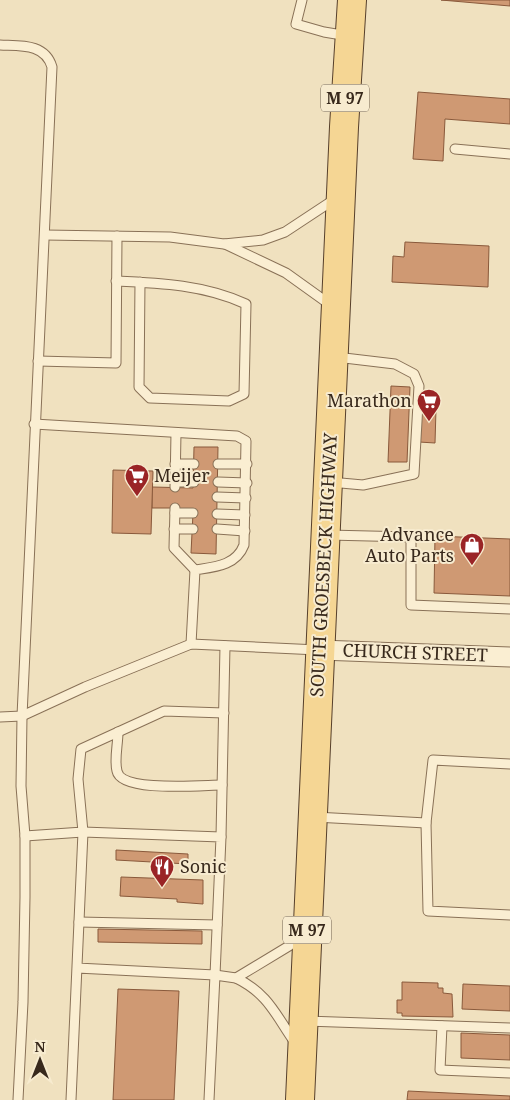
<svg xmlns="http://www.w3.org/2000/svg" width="510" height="1100" font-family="'Noto Serif',serif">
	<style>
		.building { fill: #cf9973; stroke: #89593b }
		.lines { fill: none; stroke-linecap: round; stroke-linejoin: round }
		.lane-casing { stroke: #897157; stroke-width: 11 }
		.street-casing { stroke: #897157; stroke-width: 21 }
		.primary-casing { stroke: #563f2b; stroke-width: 30 }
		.lane { stroke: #faeed2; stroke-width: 9 }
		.street { stroke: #faeed2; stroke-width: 19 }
		.primary { stroke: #f5d694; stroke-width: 28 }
		.labels { text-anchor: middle; stroke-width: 4; stroke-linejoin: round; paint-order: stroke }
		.shield { fill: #f7ebcf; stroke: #716352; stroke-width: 1 }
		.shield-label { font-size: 16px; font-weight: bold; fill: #38291c }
		.poi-label { font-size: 18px; fill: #38291c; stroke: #f7ebcf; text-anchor: end }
		.street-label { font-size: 18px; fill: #38291c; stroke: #f7ebcf }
	</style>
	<rect width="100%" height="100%" fill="#f0e1bf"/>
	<g class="building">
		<polygon points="441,0 510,0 510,6"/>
		<polygon points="418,92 510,99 510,124 445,119 443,161 413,159"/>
		<polygon points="405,242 489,246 488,287 392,282 393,256 404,257"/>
		<polygon points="391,386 410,387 407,462 388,462"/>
		<polygon points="421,408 436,409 435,443 419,442"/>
		<polygon points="194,447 218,447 216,554 191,553 193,513 175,508 152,508 152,487 193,488"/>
		<polygon points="113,470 153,471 151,534 112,533"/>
		<polygon points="435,536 510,539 510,596 434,593"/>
		<polygon points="116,850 188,854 188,864 116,860"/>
		<polygon points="121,877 203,880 203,904 177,902 177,899 120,896"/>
		<polygon points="98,929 202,931 202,944 98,942"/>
		<polygon points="402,982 438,983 438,988 443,988 443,993 452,994 453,1017 402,1016 402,1013 397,1013 397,1000 402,1000"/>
		<polygon points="463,984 510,986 510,1011 462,1009"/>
		<polygon points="118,989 179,991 174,1100 113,1100"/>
		<polygon points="461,1033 510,1035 510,1060 461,1058"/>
		<polygon points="408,1091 510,1096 510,1100 407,1100"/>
	</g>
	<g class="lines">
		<defs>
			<g id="lane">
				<polyline points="302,0 296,24 324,32 348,36"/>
				<path d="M0 45C20 46 45 43 52 67L22 716 21 786 25 836V897L23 1002 18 1100"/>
				<polyline points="455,149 510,154"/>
				<polyline points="45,235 170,237 224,244 263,240 285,232 335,199"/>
				<polyline points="225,244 286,273 332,306"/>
				<path d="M116 281C161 283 205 285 246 304L244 394 229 401 150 398 139 387 140 282"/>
				<polyline points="38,361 116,363 117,236"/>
				<path d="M34 424 237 436 246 441 244 545C236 566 214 567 195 570L191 644"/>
				<polyline points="175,464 194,464"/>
				<polyline points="218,464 247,464"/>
				<polyline points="175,482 194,482"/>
				<polyline points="218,482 247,483"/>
				<polyline points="330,482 363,485 414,474 419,386 414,374 395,364 336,357"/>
				<polyline points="175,487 176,433"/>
				<polyline points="217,497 246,498"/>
				<polyline points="175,508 174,548 195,570"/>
				<polyline points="175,513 193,513"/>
				<polyline points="217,514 245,515"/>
				<polyline points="174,529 193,529"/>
				<polyline points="217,529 245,531"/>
				<polyline points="328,535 411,537 411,605 510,609"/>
				<polyline points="0,717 22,716 85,687 191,644 318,650"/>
				<path d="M118 732C118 744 114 760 117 771 121 793 203 785 222 785"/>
				<polyline points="510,764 433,760 426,823 428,911 510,915"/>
				<polyline points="315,817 426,823"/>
				<polyline points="25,836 83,832 78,779 81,749 164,711 224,713"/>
				<polyline points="221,837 225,646"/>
				<polyline points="79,922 217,925"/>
				<polyline points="306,1021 510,1028"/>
				<polyline points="442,1026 440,1070 510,1073"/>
				<path d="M296 1044C276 1016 269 994 236 978L289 946 301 934"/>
				<polyline points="71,1100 83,832 221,837 215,975 77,968"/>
				<polyline points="209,1100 215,975 236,978"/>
			</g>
			<polyline id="street" points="320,650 510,657"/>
			<polyline id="primary" points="300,1100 344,127 352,0"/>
		</defs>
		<use href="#lane" class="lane-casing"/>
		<use href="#street" class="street-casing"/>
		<use href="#primary" class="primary-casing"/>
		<use href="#lane" class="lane"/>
		<use href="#street" class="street"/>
		<use href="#primary" class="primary"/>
	</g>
	<defs>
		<symbol id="supermarket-pin" viewBox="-11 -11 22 30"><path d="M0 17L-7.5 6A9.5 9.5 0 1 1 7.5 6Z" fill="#9a2426" stroke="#f7ebcf"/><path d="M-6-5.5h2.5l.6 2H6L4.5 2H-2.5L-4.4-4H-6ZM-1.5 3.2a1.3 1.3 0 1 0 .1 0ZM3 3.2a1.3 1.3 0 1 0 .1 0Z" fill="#fff"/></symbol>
		<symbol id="shop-pin" viewBox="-11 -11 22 30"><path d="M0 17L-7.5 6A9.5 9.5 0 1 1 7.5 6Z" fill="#9a2426" stroke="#f7ebcf"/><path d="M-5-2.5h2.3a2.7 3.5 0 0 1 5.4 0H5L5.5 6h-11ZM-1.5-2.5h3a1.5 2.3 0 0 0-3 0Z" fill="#fff"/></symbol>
		<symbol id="restaurant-pin" viewBox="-11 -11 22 30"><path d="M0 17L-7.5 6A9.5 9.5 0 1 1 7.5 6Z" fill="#9a2426" stroke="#f7ebcf"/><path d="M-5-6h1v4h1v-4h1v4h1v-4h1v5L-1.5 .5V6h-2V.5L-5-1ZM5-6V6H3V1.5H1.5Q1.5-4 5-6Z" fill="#fff"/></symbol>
	</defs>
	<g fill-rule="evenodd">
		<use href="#supermarket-pin" x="415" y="387" width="28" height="38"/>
		<use href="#supermarket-pin" x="123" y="462" width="28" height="38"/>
		<use href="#shop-pin" x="458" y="531" width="28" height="38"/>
		<use href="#restaurant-pin" x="148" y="853" width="28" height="38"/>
	</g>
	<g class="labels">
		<g class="shield">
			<rect x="321" y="84.5" width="48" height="27" rx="4"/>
			<rect x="283" y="916.5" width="48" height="27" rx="4"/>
		</g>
		<g class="shield-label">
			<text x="345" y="104">M 97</text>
			<text x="307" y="936">M 97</text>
		</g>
		<g class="poi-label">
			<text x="412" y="407">Marathon</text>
			<text x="154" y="482" text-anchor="start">Meijer</text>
			<text x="454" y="541">Advance<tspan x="454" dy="21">Auto Parts</tspan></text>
			<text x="180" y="873" text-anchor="start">Sonic</text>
		</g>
		<g class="street-label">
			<text transform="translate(324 565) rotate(-87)" y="6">SOUTH GROESBECK HIGHWAY</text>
			<text transform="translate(415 653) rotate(2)" y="6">CHURCH STREET</text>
		</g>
	</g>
	<g transform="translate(40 1060)" stroke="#f7ebcf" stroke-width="4" paint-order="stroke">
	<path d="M0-4L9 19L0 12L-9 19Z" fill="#38291c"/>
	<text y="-8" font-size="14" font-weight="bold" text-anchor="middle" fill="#38291c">N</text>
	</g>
</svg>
